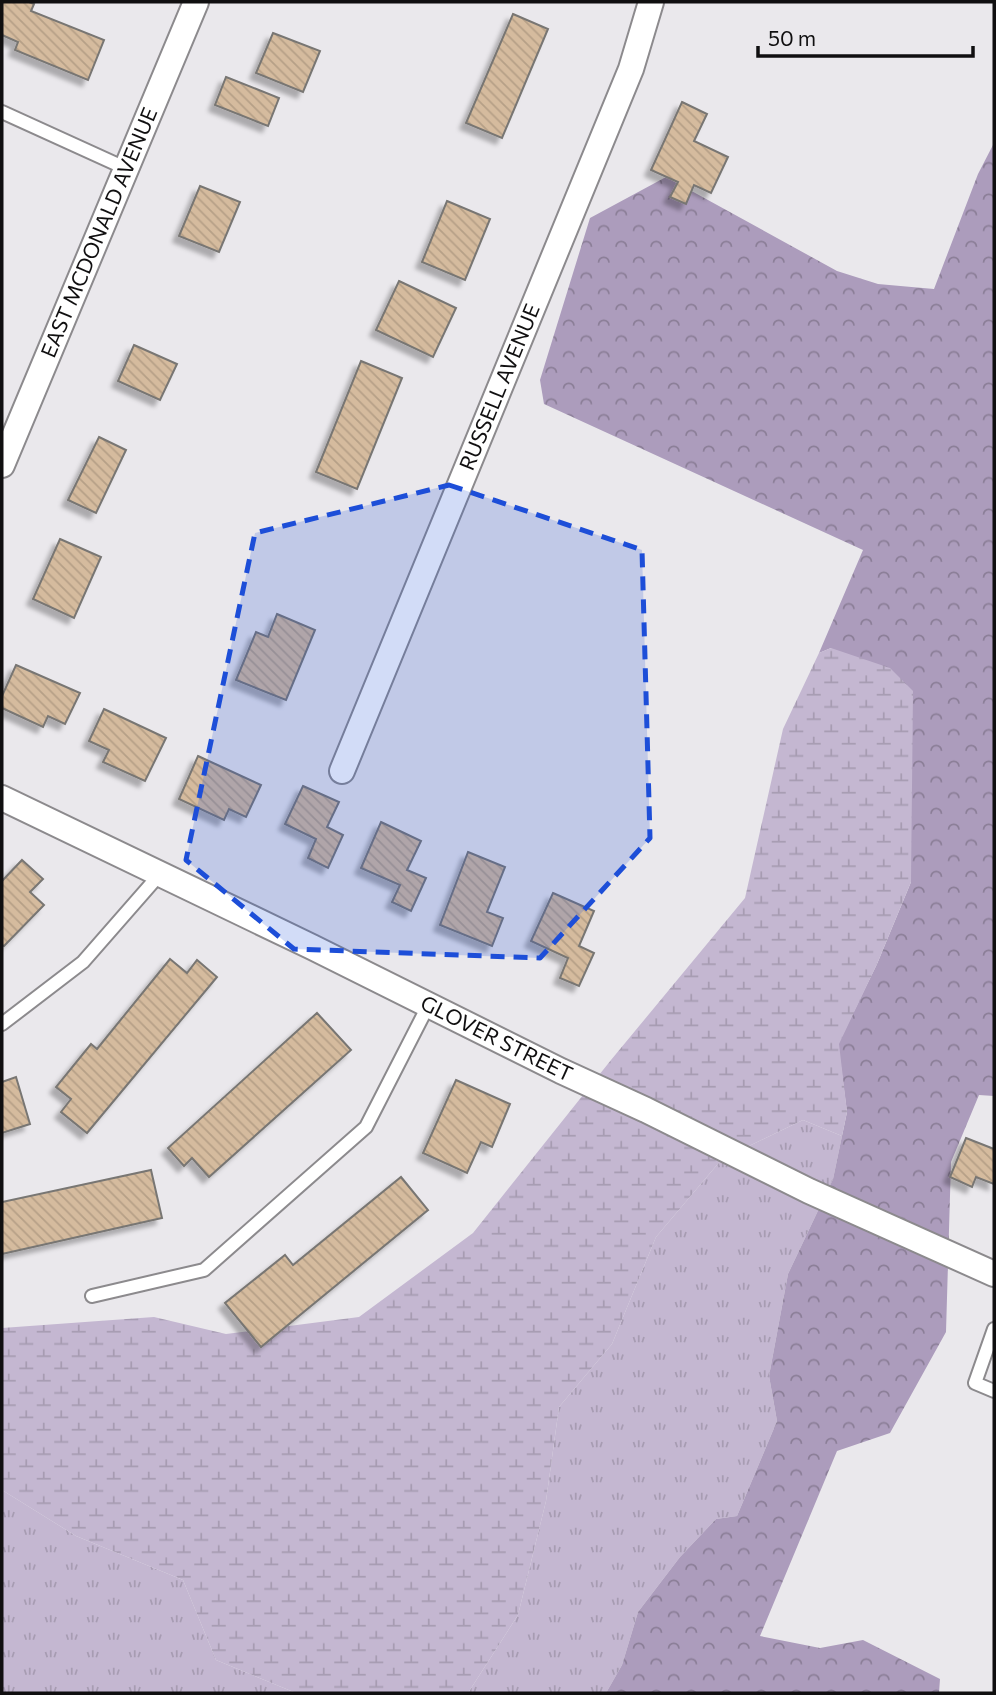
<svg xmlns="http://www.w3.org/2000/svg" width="996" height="1695" font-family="Commissioner,sans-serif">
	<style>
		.grass { fill: url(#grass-tufts) }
		.forest { fill: url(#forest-crowns) }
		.wetland { fill: url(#wetland-marsh) }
		.building { fill: url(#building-back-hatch); stroke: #787673; stroke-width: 2; filter: url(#shadow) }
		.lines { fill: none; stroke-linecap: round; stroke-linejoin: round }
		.lane-casing { stroke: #8c8a8d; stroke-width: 16 }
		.street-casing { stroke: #8c8a8d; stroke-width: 28 }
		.lane { stroke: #fff; stroke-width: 12 }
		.street { stroke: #fff; stroke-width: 24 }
		.marked { fill: #1d4ed8; fill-opacity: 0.2; stroke: #1d4ed8; stroke-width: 5; stroke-dasharray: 14 9; stroke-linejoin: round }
		.labels { text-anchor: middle; stroke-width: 5; stroke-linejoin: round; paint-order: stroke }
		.street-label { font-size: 21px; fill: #100f10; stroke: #eae8ec }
	</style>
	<defs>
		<pattern id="grass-tufts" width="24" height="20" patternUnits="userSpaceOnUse" patternTransform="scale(1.75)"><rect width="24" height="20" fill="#c4b7d1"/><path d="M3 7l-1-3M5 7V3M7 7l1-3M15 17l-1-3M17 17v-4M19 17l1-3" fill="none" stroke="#a79cb2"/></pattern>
		<pattern id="forest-crowns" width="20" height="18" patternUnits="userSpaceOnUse" patternTransform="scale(1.75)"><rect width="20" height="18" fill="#ac9cbc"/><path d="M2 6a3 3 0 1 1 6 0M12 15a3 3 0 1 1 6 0" fill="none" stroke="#8b7e97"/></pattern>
		<pattern id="wetland-marsh" width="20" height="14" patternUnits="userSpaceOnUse" patternTransform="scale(1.75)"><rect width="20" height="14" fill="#c4b7d1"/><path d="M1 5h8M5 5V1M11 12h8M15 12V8" fill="none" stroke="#a79cb2"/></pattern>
		<pattern id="building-back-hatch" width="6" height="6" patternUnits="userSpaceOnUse" patternTransform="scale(1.75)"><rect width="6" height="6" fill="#d5bb9e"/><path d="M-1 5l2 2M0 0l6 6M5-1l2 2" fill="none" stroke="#b6a087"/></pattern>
		<filter id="shadow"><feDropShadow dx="-6" dy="6" stdDeviation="2" flood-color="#0004"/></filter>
	</defs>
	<rect width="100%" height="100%" fill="#eae8ec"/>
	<g class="grass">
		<polygon points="803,1120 842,1136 833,1179 788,1274 769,1376 777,1421 737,1516 716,1519 680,1557 638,1612 622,1665 606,1693 468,1693 518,1615 546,1501 559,1407 612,1344 656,1237 722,1159"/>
		<polygon points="2,1490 76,1536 183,1580 216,1660 296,1693 2,1693"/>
	</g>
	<polygon class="forest" points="994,143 994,1096 979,1095 951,1162 946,1332 890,1433 837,1451 760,1636 820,1648 863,1640 940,1679 939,1693 606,1693 622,1665 638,1612 680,1557 716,1519 737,1516 777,1421 769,1376 788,1274 833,1179 847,1112 838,1044 877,964 911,882 831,648 819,653 863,550 544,404 540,380 590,218 666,177 837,271 878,284 934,289 978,174"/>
	<polygon class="wetland" points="831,648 890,668 913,691 911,882 877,964 839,1044 847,1112 842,1136 803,1120 722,1159 656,1237 612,1344 559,1407 546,1501 518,1615 468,1693 296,1693 216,1660 183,1580 76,1536 2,1490 2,1328 154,1317 226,1334 359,1317 473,1233 611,1060 745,898 783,729 819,653"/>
	<g class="building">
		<polygon points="2,2 29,2 34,4 31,11 104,40 88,80 15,50 18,42 2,35"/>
		<polygon points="513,14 548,29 502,138 466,123"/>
		<polygon points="273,33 320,51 303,92 256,73"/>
		<polygon points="226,77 279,98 268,126 215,105"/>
		<polygon points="682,102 707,114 694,141 728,157 711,193 694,185 686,204 670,197 678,182 651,170"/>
		<polygon points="200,186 240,202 219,252 179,236"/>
		<polygon points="447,201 490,219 465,280 422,262"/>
		<polygon points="399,281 456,308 433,357 376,330"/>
		<polygon points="134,345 177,364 160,400 118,381"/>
		<polygon points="361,361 402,378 357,489 316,472"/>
		<polygon points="99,437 126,450 96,513 68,500"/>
		<polygon points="60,539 101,557 74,618 33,599"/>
		<polygon points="277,614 315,630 286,700 236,680 256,632 268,637"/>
		<polygon points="16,665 80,693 65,724 48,716 43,727 2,708 2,696"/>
		<polygon points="104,709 166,738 145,781 103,762 109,750 89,741"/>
		<polygon points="198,756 261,785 246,817 229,809 224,820 179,799"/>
		<polygon points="303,786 339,802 327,827 343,835 328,868 308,858 316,839 285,824"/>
		<polygon points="381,822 421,841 407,870 426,878 411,911 392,902 400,885 361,868"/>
		<polygon points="468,852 505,867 487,912 503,918 492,946 440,925"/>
		<polygon points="22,860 43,879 30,892 44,905 4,946 2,945 2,881"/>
		<polygon points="553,893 594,911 579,946 594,953 579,986 560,978 568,958 531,941"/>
		<polygon points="170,959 187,973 197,960 217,977 87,1133 61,1112 71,1099 56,1087 91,1044 97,1049"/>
		<polygon points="317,1013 351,1050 209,1177 192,1158 184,1166 168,1148"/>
		<polygon points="16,1077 30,1124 2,1133 2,1082"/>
		<polygon points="456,1080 510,1104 492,1147 481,1142 467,1173 423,1153"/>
		<polygon points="966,1138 994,1149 994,1184 976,1177 972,1187 950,1177"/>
		<polygon points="151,1170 162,1218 2,1254 2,1202"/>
		<polygon points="401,1177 428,1210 261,1347 225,1303 285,1255 293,1265"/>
	</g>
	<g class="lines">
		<defs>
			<g id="lane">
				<polyline points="2,112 125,168"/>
				<polyline points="2,1024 83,962 160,874"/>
				<polyline points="92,1296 204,1270 366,1127 429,1004"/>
				<polyline points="994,1329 975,1383 994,1391"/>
			</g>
			<g id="street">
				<path id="s1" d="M2 465 196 2"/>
				<path id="s2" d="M342 771 631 69 651 2"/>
				<path id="s3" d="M2 798 312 947 561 1071 646 1110 809 1191 994 1274"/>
			</g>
		</defs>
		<use href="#lane" class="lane-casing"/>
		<use href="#street" class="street-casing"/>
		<use href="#lane" class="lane"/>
		<use href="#street" class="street"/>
	</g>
	<path class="marked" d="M449 485 642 550 650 838 540 958 294 949 186 860 255 533Z"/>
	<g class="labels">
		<g class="street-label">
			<text dy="7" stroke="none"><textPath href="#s1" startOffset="252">EAST MCDONALD AVENUE</textPath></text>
			<text dy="7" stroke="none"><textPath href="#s2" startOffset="415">RUSSELL AVENUE</textPath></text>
			<text dy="7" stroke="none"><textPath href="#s3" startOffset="550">GLOVER STREET</textPath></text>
		</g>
	</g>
	<rect width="996" height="1695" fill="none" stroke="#100f10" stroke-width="7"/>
	<path d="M758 46v10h215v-10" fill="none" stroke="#100f10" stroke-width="3.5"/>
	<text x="768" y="46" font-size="21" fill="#100f10" stroke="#eae8ec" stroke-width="5" paint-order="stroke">50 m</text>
</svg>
